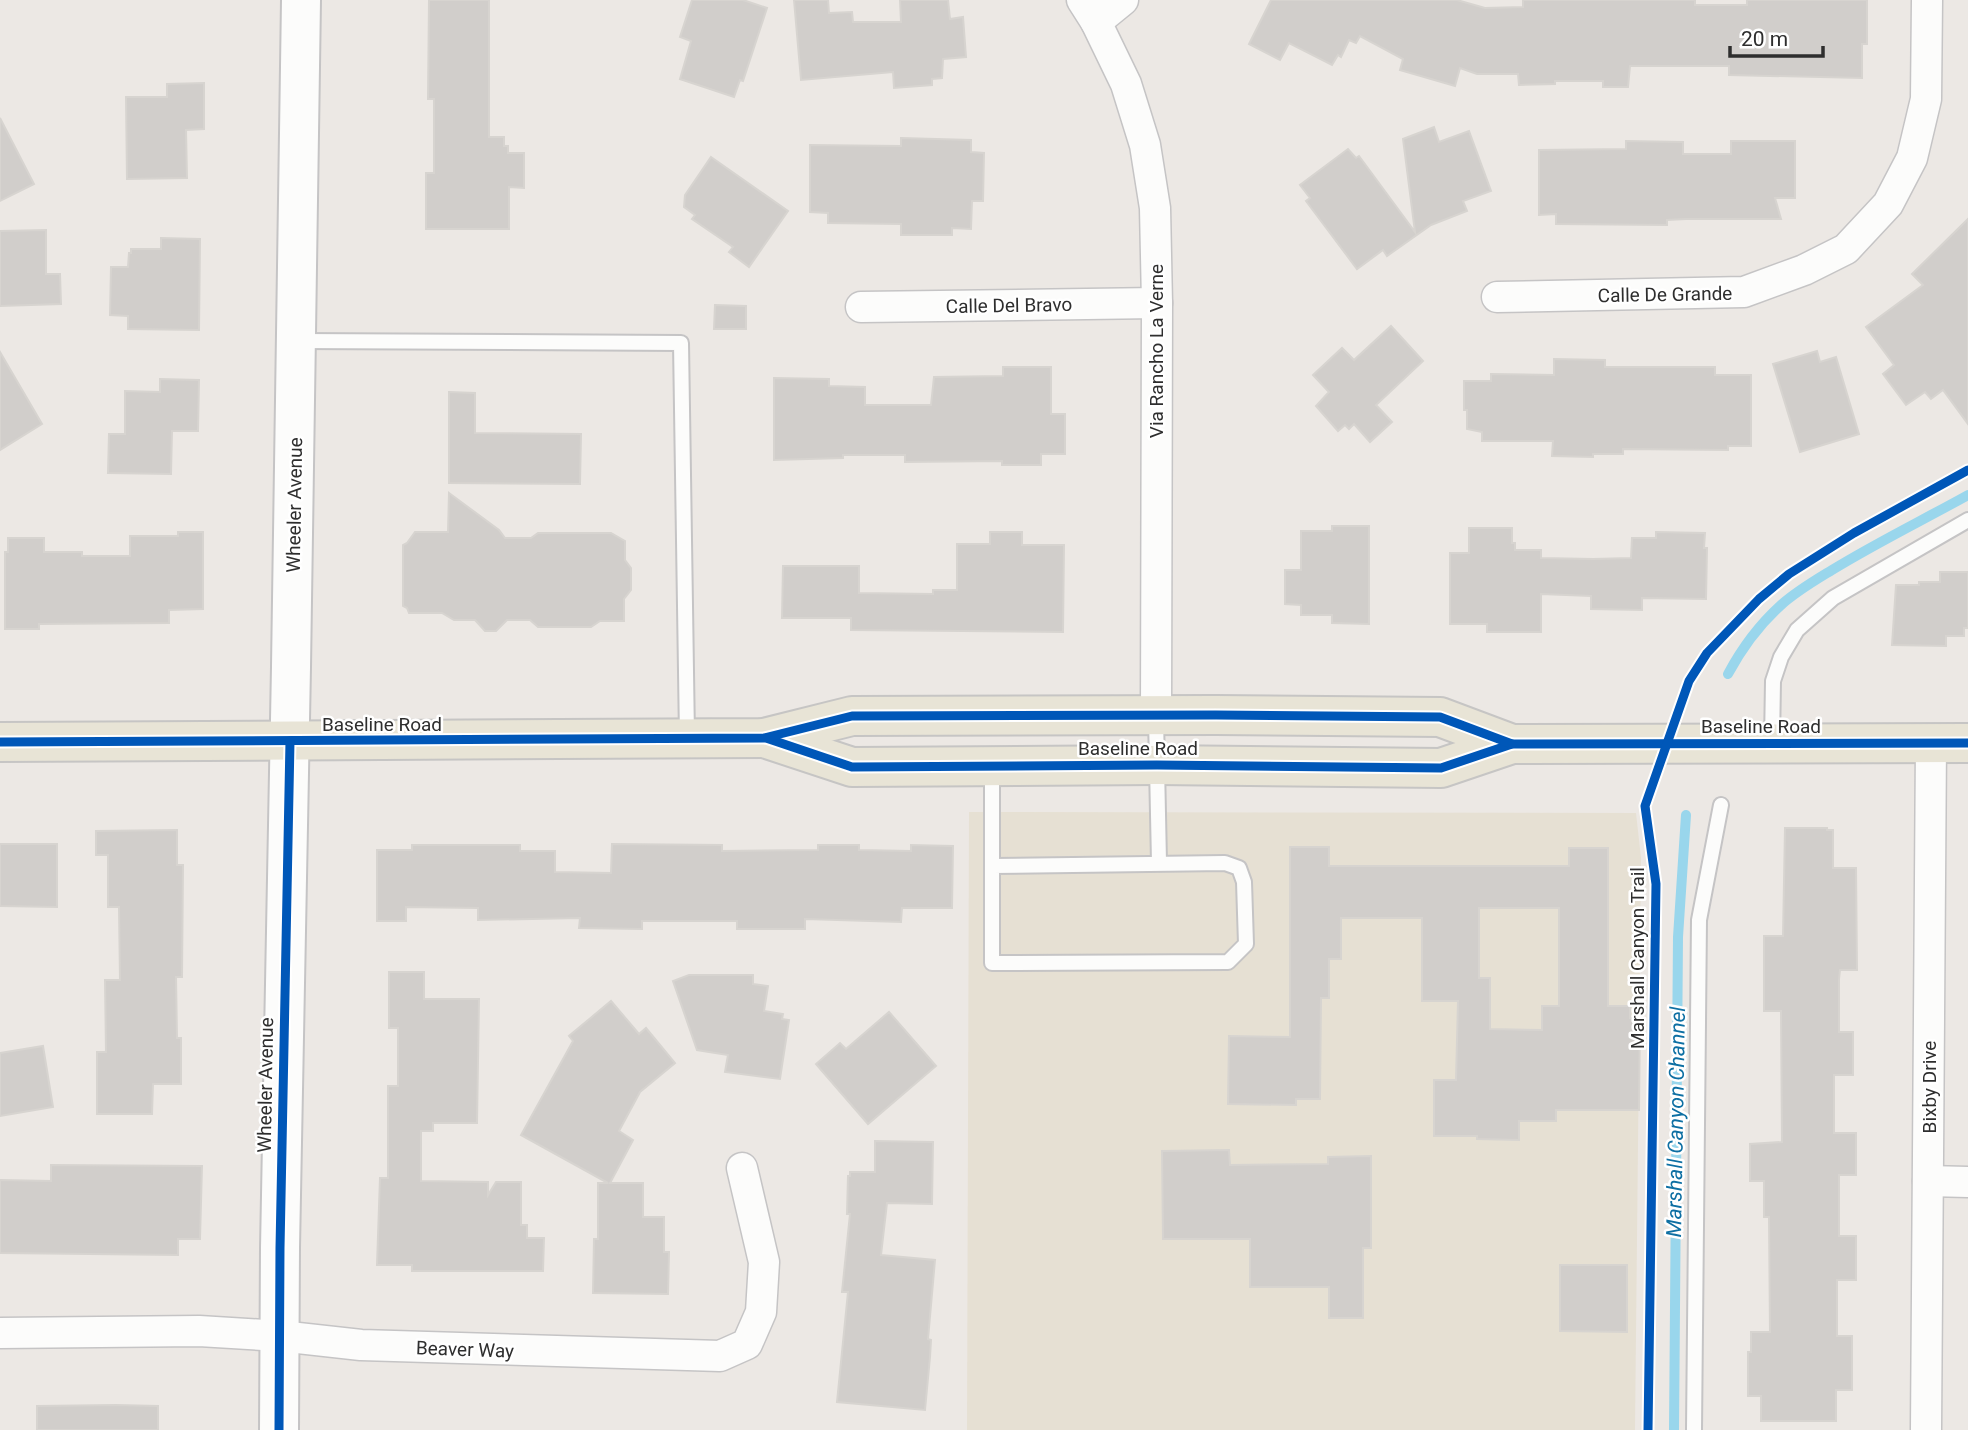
<svg xmlns="http://www.w3.org/2000/svg" width="1968" height="1430" font-family="Roboto,sans-serif">
	<style>
		.education { fill: #e6e0d3 }
		.lines { fill: none; stroke-linecap: round; stroke-linejoin: round }
		.stream { stroke: #99d6ec; stroke-width: 10 }
		.building { fill: #d1cecb; stroke: #d7d4d0; stroke-width: 2; fill-rule: evenodd }
		.lane-casing { stroke: #c5c4c5; stroke-width: 18 }
		.street-casing { stroke: #c5c4c5; stroke-width: 33 }
		.secondary-casing { stroke: #c5c4c5; stroke-width: 42 }
		.primary-casing { stroke: #c6c5c4; stroke-width: 42 }
		.lane { stroke: #fcfcfb; stroke-width: 14 }
		.street { stroke: #fcfcfb; stroke-width: 30 }
		.secondary { stroke: #fcfcfb; stroke-width: 38 }
		.primary { stroke: #e8e4d6; stroke-width: 38 }
		.cycleway-casing { stroke: #fff; stroke-width: 13 }
		.cycleway { stroke: #0057b8; stroke-width: 9 }
		.labels { text-anchor: middle; stroke-width: 5; stroke-linejoin: round; paint-order: stroke }
		.street-label { font-size: 19px; fill: #2e2e2e; stroke: #fff }
		.water-label { font-size: 21px; font-style: italic; fill: #0d6fa3; stroke: #fff }
	</style>
	<rect width="100%" height="100%" fill="#ece8e4"/>
	<polygon class="education" points="969,812 1636,813 1641,858 1635,1430 967,1430"/>
	<g class="lines">
		<g class="stream">
			<path d="M1728 674C1742 648 1758 626 1780 606 1795 592 1814 581 1832 570 1876 543 1923 520 1968 495"/>
			<polyline points="1674,1430 1678,937 1686,815"/>
		</g>
	</g>
	<g class="building">
		<polygon points="429,0 489,0 489,137 504,137 504,146 508,146 508,153 524,153 524,188 509,187 509,229 426,229 426,173 434,173 434,99 428,99"/>
		<polygon points="692,0 743,0 767,8 743,81 740,80 734,97 680,79 691,41 680,37"/>
		<polygon points="794,0 828,0 829,13 852,12 853,22 901,22 900,0 948,0 950,19 963,17 966,57 943,59 942,78 932,79 932,85 894,88 893,72 801,80"/>
		<polygon points="1271,0 1457,0 1485,8 1523,7 1523,0 1695,0 1695,5 1747,5 1747,0 1867,0 1867,44 1862,44 1862,78 1729,75 1729,66 1630,66 1628,87 1603,87 1603,81 1555,81 1555,84 1519,85 1518,74 1477,74 1460,68 1455,86 1400,70 1403,59 1360,36 1356,43 1349,40 1341,57 1338,55 1332,65 1289,43 1280,60 1249,44"/>
		<polygon points="204,83 204,129 186,130 187,178 127,179 126,97 167,97 167,84"/>
		<polygon points="0,118 34,184 0,201"/>
		<polygon points="1434,127 1439,142 1469,131 1491,191 1463,201 1467,211 1431,225 1387,256 1383,250 1357,269 1306,201 1310,198 1300,185 1348,149 1356,158 1359,156 1415,232 1403,139"/>
		<polygon points="901,138 971,140 971,152 984,153 983,201 972,201 971,229 952,228 952,235 901,235 901,224 828,223 828,213 810,212 810,145 901,146"/>
		<polygon points="1626,141 1683,142 1683,154 1731,154 1731,141 1795,141 1795,198 1775,198 1781,219 1686,219 1667,220 1667,225 1556,224 1556,214 1539,215 1539,150 1626,149"/>
		<polygon points="711,157 788,211 749,267 729,252 733,247 692,219 695,215 684,207 685,195"/>
		<polygon points="1968,219 1968,424 1943,390 1931,399 1925,392 1906,405 1883,374 1894,365 1866,327 1923,285 1912,274"/>
		<polygon points="46,230 46,274 60,274 61,304 0,306 0,231"/>
		<polygon points="161,238 200,239 199,330 128,329 128,316 110,315 111,267 128,267 129,253 131,253 131,249 161,249"/>
		<polygon points="715,305 746,306 746,329 714,329"/>
		<polygon points="1391,326 1423,361 1376,405 1392,422 1370,442 1354,424 1349,429 1345,425 1338,431 1316,406 1329,392 1313,375 1342,348 1354,360"/>
		<polygon points="1817,351 1820,362 1836,357 1859,434 1800,452 1773,364"/>
		<polygon points="0,352 42,424 0,450"/>
		<polygon points="1554,359 1605,360 1605,367 1715,367 1715,375 1751,375 1751,446 1728,446 1728,450 1623,449 1623,454 1593,454 1593,457 1552,456 1553,441 1482,441 1482,432 1467,429 1467,410 1464,410 1464,381 1491,381 1491,374 1554,375"/>
		<polygon points="1003,367 1051,367 1051,414 1065,414 1065,454 1041,454 1041,465 1002,465 1002,461 905,462 905,455 843,455 843,458 774,460 774,378 829,379 829,386 865,387 865,405 931,405 934,377 1003,376"/>
		<polygon points="160,379 199,380 198,431 172,431 171,474 108,473 109,434 125,434 125,391 160,392"/>
		<polygon points="449,392 475,393 475,433 581,434 580,484 449,483"/>
		<polygon points="449,493 499,530 505,538 531,538 538,533 611,533 625,541 625,560 631,568 631,590 624,599 624,621 600,621 591,627 538,627 530,620 507,620 496,631 485,631 475,620 454,620 442,613 409,613 407,608 403,606 403,545 407,543 415,532 448,532"/>
		<polygon points="1332,526 1369,526 1369,624 1332,623 1332,615 1301,615 1301,605 1285,604 1285,570 1301,570 1301,531 1332,531"/>
		<polygon points="1469,528 1512,528 1512,543 1515,543 1515,550 1541,550 1541,558 1593,559 1631,558 1632,538 1656,538 1656,532 1705,533 1704,548 1707,548 1706,599 1642,598 1642,610 1591,609 1591,596 1541,594 1541,632 1487,632 1487,624 1450,624 1450,553 1469,553"/>
		<polygon points="178,532 203,532 203,609 169,610 169,623 39,624 39,629 5,629 5,552 8,552 8,538 44,538 44,552 82,552 82,556 130,556 130,536 178,536"/>
		<polygon points="990,532 1022,532 1022,545 1064,545 1063,632 851,630 851,618 782,618 783,566 859,566 859,593 933,594 933,590 957,590 957,544 990,544"/>
		<polygon points="1940,572 1968,572 1968,628 1964,628 1964,636 1946,636 1946,646 1892,645 1896,585 1919,585 1919,582 1940,582"/>
		<polygon points="1785,828 1827,828 1827,830 1833,830 1833,868 1856,868 1857,970 1840,970 1839,979 1839,1032 1853,1032 1853,1075 1834,1075 1834,1133 1856,1133 1856,1175 1839,1175 1839,1236 1856,1236 1856,1280 1837,1280 1837,1336 1852,1336 1852,1390 1836,1390 1836,1421 1761,1421 1761,1396 1748,1396 1748,1352 1751,1352 1751,1332 1770,1332 1769,1217 1764,1217 1764,1181 1750,1181 1750,1144 1782,1142 1781,1011 1764,1011 1764,936 1783,936"/>
		<polygon points="177,830 177,865 183,865 182,977 176,977 177,1038 181,1038 181,1084 153,1084 152,1114 97,1114 97,1052 106,1052 105,980 120,980 119,907 108,907 108,855 96,855 96,831"/>
		<polygon points="0,844 57,844 57,907 0,906"/>
		<polygon points="612,844 722,845 722,851 818,850 818,845 859,845 859,850 911,851 911,845 953,846 952,908 902,908 901,922 805,919 805,929 737,929 737,921 642,921 642,929 579,928 580,918 478,920 478,908 406,907 406,921 377,921 377,850 412,850 412,845 520,845 520,851 555,851 555,872 611,873"/>
		<path d="M1290 847H1329V866H1569V848H1608V1006H1630V1018H1640L1639 1110H1556V1121H1519V1140L1477 1139V1136H1434V1080H1456L1458 1001H1422V918H1341V959H1329V998H1321L1320 1099H1296V1105L1228 1104 1229 1036 1290 1037ZM1479 908H1559V1006H1542V1030L1490 1029V978H1479Z"/>
		<polygon points="389,972 424,972 424,999 479,999 477,1123 433,1123 433,1131 421,1131 421,1181 488,1182 488,1195 496,1182 521,1182 521,1225 527,1225 527,1238 544,1238 543,1271 412,1271 412,1265 377,1265 380,1178 388,1178 388,1086 398,1086 398,1028 389,1028"/>
		<polygon points="689,975 753,975 753,984 768,986 764,1011 783,1014 782,1019 789,1020 780,1079 725,1072 728,1055 697,1050 673,981"/>
		<polygon points="611,1001 639,1034 646,1028 675,1063 640,1092 619,1131 633,1140 610,1183 643,1183 643,1217 664,1217 664,1252 669,1252 668,1294 593,1293 594,1239 598,1239 598,1183 608,1183 521,1135 573,1041 569,1036"/>
		<polygon points="889,1012 936,1066 868,1124 816,1064 840,1043 846,1049"/>
		<polygon points="43,1046 53,1107 0,1116 0,1053"/>
		<polygon points="875,1141 933,1142 932,1204 887,1203 881,1255 935,1260 928,1339 931,1340 930,1357 925,1410 837,1402 848,1292 842,1292 850,1214 847,1214 848,1176 850,1176 850,1172 875,1172"/>
		<polygon points="1229,1150 1230,1165 1328,1164 1328,1157 1371,1156 1371,1248 1363,1248 1363,1318 1329,1318 1329,1287 1250,1287 1250,1239 1163,1239 1162,1151"/>
		<polygon points="51,1165 202,1166 200,1239 178,1239 178,1255 0,1253 0,1180 51,1181"/>
		<polygon points="1560,1265 1627,1265 1627,1332 1560,1331"/>
		<polygon points="116,1405 158,1406 158,1430 37,1430 37,1406"/>
	</g>
	<g class="lines">
		<defs>
			<g id="lane">
				<polyline points="297,341 681,343 687,737"/>
				<polyline points="1156,718 1159,862"/>
				<polyline points="1772,742 1773,681 1781,657 1797,630 1833,598 1968,520"/>
				<polyline points="992,767 992,963 1228,962 1246,944 1244,882 1239,868 1225,863 992,866"/>
				<polyline points="1694,1430 1699,920 1721,805"/>
			</g>
			<g id="street">
				<polyline points="1082,0 1096,22 1126,84 1145,145 1155,208 1157,303 1156,716"/>
				<polyline points="1096,22 1123,0"/>
				<polyline points="1497,297 1744,292 1804,270 1846,249 1888,204 1912,158 1926,99 1927,0"/>
				<polyline points="861,307 1157,303"/>
				<polyline points="1928,1181 1968,1182"/>
				<polyline points="0,1333 199,1331 280,1336 361,1345 720,1356 747,1344 761,1312 764,1262 742,1168"/>
				<polyline points="1926,1430 1931,743"/>
			</g>
			<polyline id="secondary" points="279,1430 280,1248 291,667 301,0"/>
			<g id="primary">
				<polyline points="764,738 852,767 1157,765 1441,768 1512,744 1968,743"/>
				<polyline points="0,742 764,738 852,716 1216,715 1440,717 1512,744"/>
			</g>
		</defs>
		<use href="#lane" class="lane-casing"/>
		<use href="#street" class="street-casing"/>
		<use href="#secondary" class="secondary-casing"/>
		<use href="#primary" class="primary-casing"/>
		<use href="#lane" class="lane"/>
		<use href="#street" class="street"/>
		<use href="#secondary" class="secondary"/>
		<use href="#primary" class="primary"/>
		<defs>
			<g id="cycleway">
				<polyline points="766,738 852,767 1157,765 1441,768 1512,744 1968,743"/>
				<polyline points="0,742 764,738 852,716 1216,715 1440,717 1512,744"/>
				<polyline points="279,1430 280,1248 290,741"/>
				<polyline points="1648,1430 1656,884 1645,806 1689,681 1707,653 1759,599 1789,574 1854,533 1968,470"/>
			</g>
		</defs>
		<use href="#cycleway" class="cycleway-casing"/>
		<use href="#cycleway" class="cycleway"/>
	</g>
	<g class="labels">
		<g class="street-label">
			<text transform="translate(1665 294) rotate(-1)" y="7">Calle De Grande</text>
			<text transform="translate(1009 305) rotate(-1)" y="7">Calle Del Bravo</text>
			<text transform="translate(1156 351) rotate(-90)" y="7">Via Rancho La Verne</text>
			<text transform="translate(294 505) rotate(-89)" y="7">Wheeler Avenue</text>
			<text x="382" y="731">Baseline Road</text>
			<text x="1761" y="733">Baseline Road</text>
			<text x="1138" y="755">Baseline Road</text>
			<text transform="translate(1637 958) rotate(-90)" y="7">Marshall Canyon Trail</text>
			<text transform="translate(265 1085) rotate(-89)" y="7">Wheeler Avenue</text>
			<text transform="translate(1929 1087) rotate(-90)" y="7">Bixby Drive</text>
			<text transform="translate(465 1349) rotate(2)" y="7">Beaver Way</text>
		</g>
		<g class="water-label">
			<text transform="translate(1676 1122) rotate(-89)" y="7">Marshall Canyon Channel</text>
		</g>
	</g>
	<path d="M1730 46v10h93v-10" fill="none" stroke="#2e2e2e" stroke-width="3.5"/>
	<text x="1741" y="46" font-size="21" fill="#2e2e2e" stroke="#ffffff" stroke-width="5" paint-order="stroke">20 m</text>
</svg>
